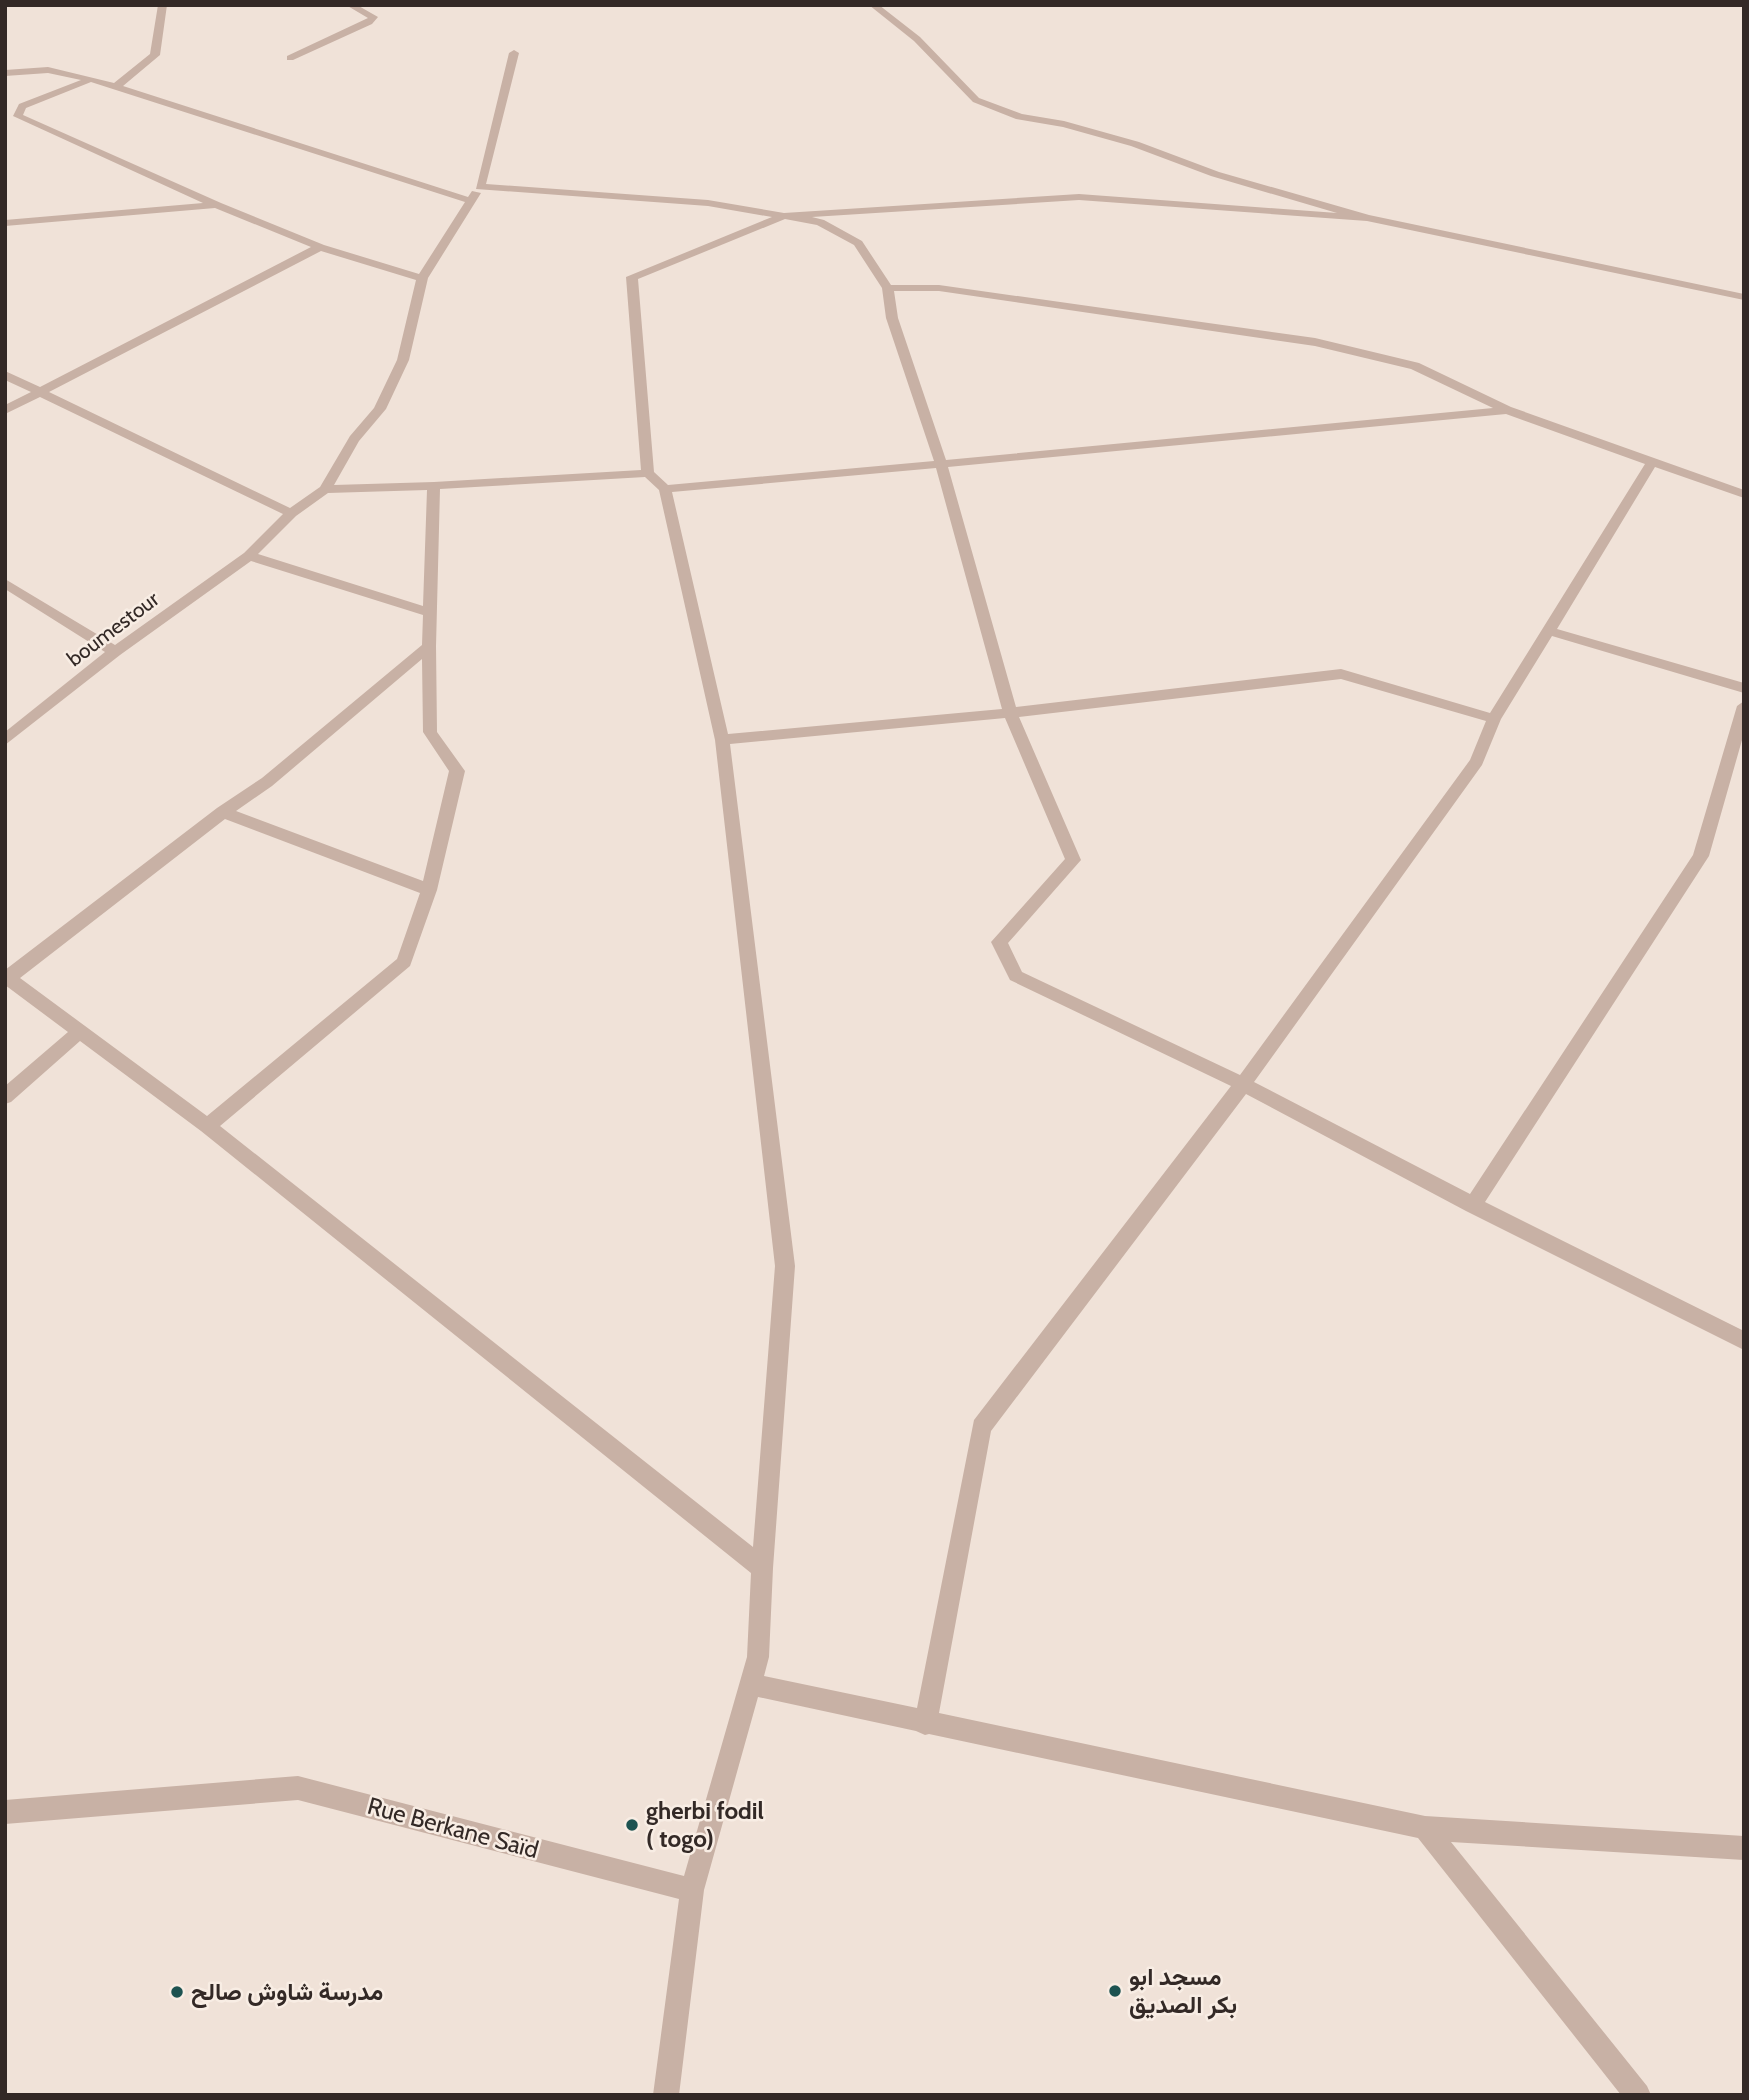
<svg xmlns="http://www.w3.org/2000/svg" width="1749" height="2100" font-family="Cabin,Vazirmatn,sans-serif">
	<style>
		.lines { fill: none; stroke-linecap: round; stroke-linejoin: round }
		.minor { fill: #c8b1a5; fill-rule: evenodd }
		.poi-dot { fill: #1d5351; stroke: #f8ede4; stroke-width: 2.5 }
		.labels { text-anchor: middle; stroke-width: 5; stroke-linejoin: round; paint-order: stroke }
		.street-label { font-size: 21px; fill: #332926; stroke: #f8ede4 }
		.near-poi-label { font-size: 24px; font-weight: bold; fill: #332926; stroke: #f8ede4; text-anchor: start }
		.near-street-label { font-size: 24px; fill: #332926; stroke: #f8ede4 }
	</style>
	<rect width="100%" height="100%" fill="#f0e2d8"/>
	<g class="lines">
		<g class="minor">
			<path d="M158 5H167L160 55 123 86 468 197 472 191 481 193 428 278 409 360 386 409 359 441 334 485 434 482 641 470 626 277 772 217 708 206 476 189 509 53 514 50 519 53 486 184 708 200 784 213 1079 194 1337 213 1211 176 1131 146 1063 127 1016 119 973 102 914 41 869 5H879L920 37 979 98 1022 114 1064 121 1139 142 1219 172 1369 215 1744 294V300L1367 221 1079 200 812 217 824 220 862 241 891 285H939L1315 338 1419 363 1511 407 1744 490V498L1655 467 1557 629 1744 683V693L1552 636 1501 719 1482 765 1254 1082 1470 1194 1693 855 1737 706 1744 701V733L1709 856 1485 1202 1744 1331V1350L1466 1211 1246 1094 991 1431 939 1713 1425 1816 1744 1836V1860L1451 1842 1647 2086 1651 2095H1621L1418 1838 929 1734 925 1735 916 1731 758 1697 704 1890 679 2095H653L679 1899 298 1800 5 1824V1800L298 1776 684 1876 747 1657 751 1573 201 1131 80 1041 11 1102 5 1104V1086L68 1032 5 985V970L217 808 262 778 422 645 423 615 251 561 120 655 5 745V732L105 652 5 589V579L115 645 244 553 283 514 40 397 5 414V405L31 392 5 380V371L40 387 311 247 215 208 5 226V220L203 203 13 116 19 104 81 80 48 73 5 76V70L48 67 114 83 150 54ZM91 82 465 202 419 274 324 245 221 203 23 115 26 108ZM785 219 817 225 854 245 882 288 886 318 934 461 668 485 654 472 638 279ZM321 251 416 280 397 360 374 408 350 436 320 487 290 508 49 392ZM894 291H939L1315 346 1411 369 1493 408 946 460 898 318ZM1506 414 1645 464 1490 713 1341 669 1016 707 948 467ZM936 468 1002 709 728 734 672 492ZM645 477 659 490 715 740 775 1266 753 1547 220 1126 410 966 437 890 465 771 437 732 436 646 440 489ZM427 490 423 606 258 554 296 516 328 493ZM422 659 423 732 449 771 423 881 236 811 272 786ZM1341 679 1486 721 1470 760 1240 1075 1022 972 1008 943 1081 860 1019 717ZM1005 718 1065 859 991 942 1010 980 1231 1086 974 1420 917 1708 764 1676 769 1657 773 1568 795 1266 730 744ZM225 819 420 893 397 959 207 1116 20 978Z"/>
			<polygon points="346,5 357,5 378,17 372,24 293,60 287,60 287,56 368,18"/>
		</g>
	</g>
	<g class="poi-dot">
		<circle cx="632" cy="1825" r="7"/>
		<circle cx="1115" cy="1991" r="7"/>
		<circle cx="177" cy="1992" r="7"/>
	</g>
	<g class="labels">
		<g class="street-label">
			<text transform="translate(113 629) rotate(-37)" y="7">boumestour</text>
		</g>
		<g class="near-poi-label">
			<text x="646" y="1819">gherbi fodil<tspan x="646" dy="28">( togo)</tspan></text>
			<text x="1129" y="1985">مسجد ابو<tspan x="1129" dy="28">بكر الصديق</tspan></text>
			<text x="191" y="2000">مدرسة شاوش صالح</text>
		</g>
		<g class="near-street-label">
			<text transform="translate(453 1828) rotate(15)" y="8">Rue Berkane Saïd</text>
		</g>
	</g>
	<rect width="1749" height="2100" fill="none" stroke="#332926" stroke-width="14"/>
</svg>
